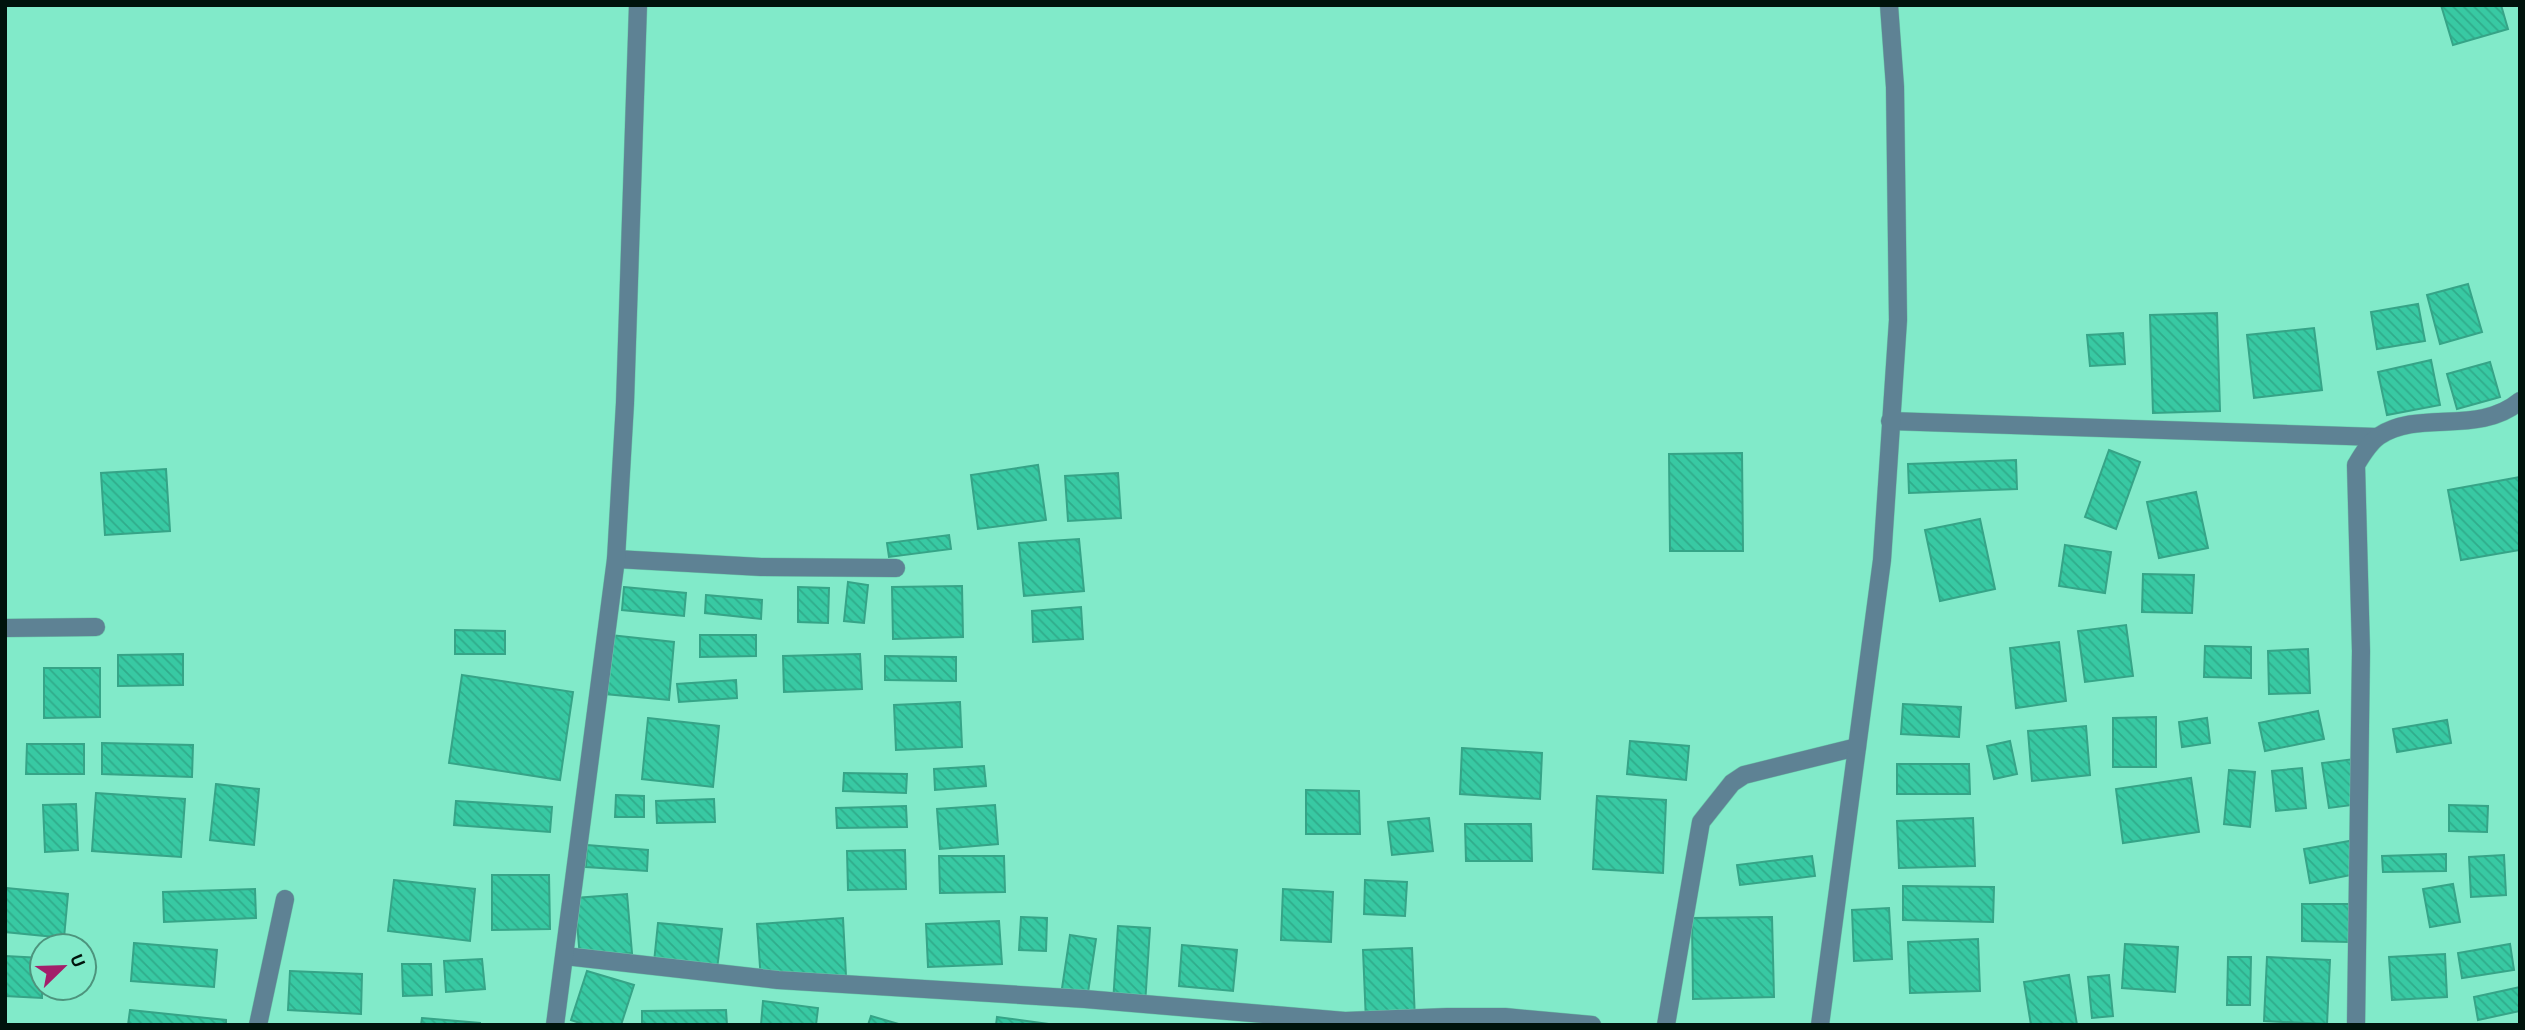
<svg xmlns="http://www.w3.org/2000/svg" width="2525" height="1030" font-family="'Alegreya Sans',sans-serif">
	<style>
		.building { fill: url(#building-back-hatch); stroke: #36a487; stroke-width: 2 }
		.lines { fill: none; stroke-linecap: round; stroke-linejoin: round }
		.minor-casing { stroke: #6cc8ab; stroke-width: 19 }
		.minor { stroke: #5e8294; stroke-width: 18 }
	</style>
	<defs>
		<pattern id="building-back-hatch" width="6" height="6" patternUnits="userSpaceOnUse" patternTransform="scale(1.75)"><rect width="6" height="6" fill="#38c9a3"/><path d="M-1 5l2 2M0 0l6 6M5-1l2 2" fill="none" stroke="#30ac8b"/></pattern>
	</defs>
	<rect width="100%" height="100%" fill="#81eac9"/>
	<g class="building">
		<polygon points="2441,5 2501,5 2508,29 2453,45"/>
		<polygon points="2468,284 2482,332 2440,344 2427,295"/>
		<polygon points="2418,304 2425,341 2377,349 2371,312"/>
		<polygon points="2217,313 2220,411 2153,413 2150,315"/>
		<polygon points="2314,328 2322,390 2254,398 2247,335"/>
		<polygon points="2123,333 2125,364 2090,366 2087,335"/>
		<polygon points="2431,360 2440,405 2387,415 2378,372"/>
		<polygon points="2490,362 2500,397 2457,409 2447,374"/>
		<polygon points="2109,450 2140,462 2116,529 2085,517"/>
		<polygon points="1742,453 1743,551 1670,551 1669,454"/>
		<polygon points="2016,460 2017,489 1909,493 1908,464"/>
		<polygon points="1038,465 1046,520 978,529 971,475"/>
		<polygon points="166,469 170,531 105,535 101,473"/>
		<polygon points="1118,473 1121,518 1068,521 1065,476"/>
		<polygon points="2520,477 2520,550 2461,560 2448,490"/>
		<polygon points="2196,492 2208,548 2159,558 2147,502"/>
		<polygon points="1980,519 1995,589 1940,601 1925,530"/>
		<polygon points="949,535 951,549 889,557 887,543"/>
		<polygon points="1079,539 1084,591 1024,596 1019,543"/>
		<polygon points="2065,545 2111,552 2105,593 2059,586"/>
		<polygon points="2143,574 2194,575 2192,613 2142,612"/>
		<polygon points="848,582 868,585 864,623 844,621"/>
		<polygon points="962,586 963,637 893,639 892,587"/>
		<polygon points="624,587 686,593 684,616 622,610"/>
		<polygon points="798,587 829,588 828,623 798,622"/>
		<polygon points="706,595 762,600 761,619 705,613"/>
		<polygon points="1081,607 1083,639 1033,642 1032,611"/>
		<polygon points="2126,625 2133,676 2085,682 2078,631"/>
		<polygon points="455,630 505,631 505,654 455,654"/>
		<polygon points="610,635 674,642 669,700 605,694"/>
		<polygon points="700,635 756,635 756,656 700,657"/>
		<polygon points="2059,642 2066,701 2016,708 2010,648"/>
		<polygon points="2205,646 2251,647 2251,678 2204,677"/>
		<polygon points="2308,649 2310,693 2269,694 2268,651"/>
		<polygon points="183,654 183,685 118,686 118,655"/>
		<polygon points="860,654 862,689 784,692 783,656"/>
		<polygon points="885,656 956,657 956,681 885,680"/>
		<polygon points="44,668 100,668 100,717 44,718"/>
		<polygon points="462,675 573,692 560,780 449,763"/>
		<polygon points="736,680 737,698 679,702 677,684"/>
		<polygon points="960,702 962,747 896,750 894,705"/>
		<polygon points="1903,704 1961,707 1959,737 1901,734"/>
		<polygon points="2318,711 2324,739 2265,751 2259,723"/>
		<polygon points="2156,717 2156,767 2113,767 2113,718"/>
		<polygon points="648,718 719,726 713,787 642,779"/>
		<polygon points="2207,718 2210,743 2182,747 2179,722"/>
		<polygon points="2447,720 2451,743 2397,752 2393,729"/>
		<polygon points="2086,726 2090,775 2032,781 2028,731"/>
		<polygon points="1630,741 1689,746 1686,780 1627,774"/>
		<polygon points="2010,741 2017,774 1994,779 1987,746"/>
		<polygon points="102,743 193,745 192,777 102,774"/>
		<polygon points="27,744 84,744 84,774 26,774"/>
		<polygon points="1462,748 1542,753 1540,799 1460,794"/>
		<polygon points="2354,759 2360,804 2329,808 2322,763"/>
		<polygon points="1897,764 1969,764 1970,794 1897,794"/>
		<polygon points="984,766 986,786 935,790 934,769"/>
		<polygon points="2302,768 2306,808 2276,811 2272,771"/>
		<polygon points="2229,770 2255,772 2250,827 2224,824"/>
		<polygon points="844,773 907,774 906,793 843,791"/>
		<polygon points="2191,778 2199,832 2123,843 2116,789"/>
		<polygon points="216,784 259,789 254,845 210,840"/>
		<polygon points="1306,790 1359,791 1360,834 1306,834"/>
		<polygon points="96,793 185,799 181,857 92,851"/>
		<polygon points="616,795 644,796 644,817 615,817"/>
		<polygon points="1597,796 1666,800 1663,873 1593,869"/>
		<polygon points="714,799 715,822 657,823 656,801"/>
		<polygon points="456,801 552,807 550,832 454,825"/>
		<polygon points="76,804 78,850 45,852 43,805"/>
		<polygon points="995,805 998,844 940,849 937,809"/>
		<polygon points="2449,805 2488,806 2487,832 2449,831"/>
		<polygon points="906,806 907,827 837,828 836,808"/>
		<polygon points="1429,818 1433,851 1392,855 1388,822"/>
		<polygon points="1973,818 1975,866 1899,868 1897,821"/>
		<polygon points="1465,824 1531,824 1532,861 1466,861"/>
		<polygon points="2355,840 2361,873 2310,883 2304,849"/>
		<polygon points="587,845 648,850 647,871 586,867"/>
		<polygon points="905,850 906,889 848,890 847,851"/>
		<polygon points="2446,854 2446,871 2383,872 2382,856"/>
		<polygon points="2504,855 2506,895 2471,897 2469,857"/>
		<polygon points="939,856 1004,856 1005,892 940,893"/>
		<polygon points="1812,856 1815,876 1740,885 1737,865"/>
		<polygon points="492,875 549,875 550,929 492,930"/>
		<polygon points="394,880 475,889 470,941 388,931"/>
		<polygon points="1365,880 1407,882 1405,916 1364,914"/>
		<polygon points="2453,884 2460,922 2430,927 2423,889"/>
		<polygon points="1903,886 1994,887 1993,922 1903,920"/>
		<polygon points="6,888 68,894 64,938 5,932"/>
		<polygon points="255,889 256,918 164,922 163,892"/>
		<polygon points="1283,889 1333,892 1331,942 1281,940"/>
		<polygon points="627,894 632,953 580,958 575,898"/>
		<polygon points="2302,904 2349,904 2349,942 2302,941"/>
		<polygon points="1889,908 1892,959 1854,961 1852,910"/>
		<polygon points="1021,917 1047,918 1046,951 1019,950"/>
		<polygon points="1772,917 1774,997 1693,999 1692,918"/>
		<polygon points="843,918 846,976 761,981 757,924"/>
		<polygon points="999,921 1002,964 928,967 926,924"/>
		<polygon points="658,923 722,929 717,969 654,962"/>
		<polygon points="1118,926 1150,928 1145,1005 1113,1003"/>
		<polygon points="1070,935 1096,939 1087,999 1061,995"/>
		<polygon points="1978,939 1980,991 1910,993 1908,942"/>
		<polygon points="134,943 217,950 214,987 131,981"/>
		<polygon points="2125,944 2178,947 2175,992 2122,988"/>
		<polygon points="2510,944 2514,970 2462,978 2458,953"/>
		<polygon points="1182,945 1237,950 1233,991 1179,986"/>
		<polygon points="1412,948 1415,1020 1366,1022 1363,950"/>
		<polygon points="2445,954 2447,997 2392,1000 2389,957"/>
		<polygon points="5,956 42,958 42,998 5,996"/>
		<polygon points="2228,957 2251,957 2250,1005 2227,1005"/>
		<polygon points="2267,957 2330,960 2327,1024 2264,1021"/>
		<polygon points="482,959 485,989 446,992 444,961"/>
		<polygon points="402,964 431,964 432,995 403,996"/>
		<polygon points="290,971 362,974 361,1014 288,1010"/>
		<polygon points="587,971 634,985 621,1025 586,1025 571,1020"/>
		<polygon points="2069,975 2077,1025 2031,1025 2024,982"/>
		<polygon points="2109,975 2113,1016 2092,1018 2088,977"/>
		<polygon points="2520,987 2520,1011 2478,1020 2474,997"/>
		<polygon points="763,1001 818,1008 816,1025 761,1025"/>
		<polygon points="130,1010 226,1020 226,1025 128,1025"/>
		<polygon points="726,1010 727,1025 642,1025 642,1011"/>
		<polygon points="871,1016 902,1025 868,1025"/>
		<polygon points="997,1017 1056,1025 996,1025"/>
		<polygon points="422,1018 480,1023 480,1025 421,1025"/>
	</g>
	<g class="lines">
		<defs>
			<g id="minor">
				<polyline points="1890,421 2377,437"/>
				<polyline points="616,559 761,567 896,568"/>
				<polyline points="5,628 96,627"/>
				<polyline points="565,956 778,980 1085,999 1345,1021 1447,1017 1505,1017 1592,1025"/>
				<polyline points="258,1025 285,899"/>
				<polyline points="555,1025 616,559 625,403 638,5"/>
				<polyline points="1666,1025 1701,822 1732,783 1744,775 1857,747"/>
				<polyline points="1820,1025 1882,560 1898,320 1895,87 1889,5"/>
				<path d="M2356 1025 2361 651 2356 465C2362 455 2369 443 2379 436 2420 409 2478 436 2520 401"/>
			</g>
		</defs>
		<use href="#minor" class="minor-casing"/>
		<use href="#minor" class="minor"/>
	</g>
	<rect width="2525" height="1030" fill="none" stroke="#00130c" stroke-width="14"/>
	<g transform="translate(63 967) rotate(67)"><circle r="33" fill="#81eac9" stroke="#4d947d" stroke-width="2"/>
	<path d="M0-5L12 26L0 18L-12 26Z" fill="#a31e6a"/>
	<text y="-10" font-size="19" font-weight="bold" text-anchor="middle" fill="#00130c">U</text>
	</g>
</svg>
